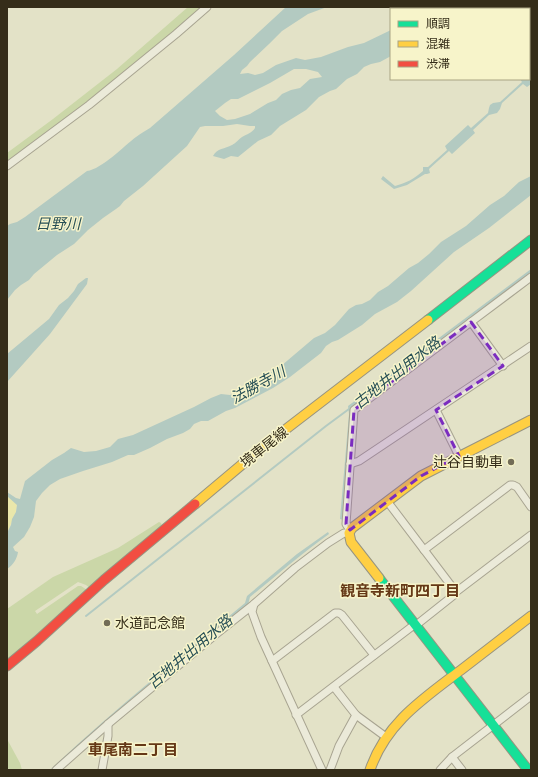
<svg xmlns="http://www.w3.org/2000/svg" width="538" height="777" font-family="Georgia,'Noto Sans JP',serif">
	<style>
		.green { fill: #cbd7a8 }
		.sand { fill: #eae7ab }
		.water { fill: #b3cac1; fill-rule: evenodd }
		.lines { fill: none; stroke-linecap: round; stroke-linejoin: round }
		.stream { stroke: #b3cac1; stroke-width: 2 }
		.street-casing { stroke: #a8a491; stroke-width: 9 }
		.fast-casing { stroke: #979481; stroke-width: 11 }
		.slow-casing { stroke: #979481; stroke-width: 11 }
		.jam-casing { stroke: #979481; stroke-width: 11 }
		.street { stroke: #ebead9; stroke-width: 7 }
		.fast { stroke: #16e098; stroke-width: 9 }
		.slow { stroke: #ffcf43; stroke-width: 9 }
		.jam { stroke: #f24e42; stroke-width: 9 }
		.marked { fill: #7b2cbf; fill-opacity: 0.2; stroke: #7b2cbf; stroke-width: 3; stroke-dasharray: 8 5; stroke-linejoin: round }
		.poi-dot { fill: #726c56; stroke: #f7f4ca; stroke-width: 1.5 }
		.labels { text-anchor: middle; stroke-width: 3; stroke-linejoin: round; paint-order: stroke }
		.street-label { font-size: 14px; fill: #352d19; stroke: #f7f4ca }
		.poi-label { font-size: 14px; fill: #352d19; stroke: #f7f4ca; text-anchor: end }
		.water-label { font-size: 15px; font-style: italic; fill: #274f56; stroke: #f7f4ca }
		.neighbourhood-label { font-size: 15px; font-weight: bold; fill: #653816; stroke: #f7f4ca }
	</style>
	<rect width="100%" height="100%" fill="#e3e2c7"/>
	<g class="green">
		<polygon points="188,7 204,7 119,79 7,163 7,153 53,119 117,69"/>
		<polygon points="159,522 161,523 162,526 90,588 86,585 78,582 35,611 37,614 78,586 81,586 87,590 7,662 7,609 53,577 118,548"/>
		<polygon points="7,739 20,763 22,770 9,770 7,766"/>
	</g>
	<polygon class="sand" points="7,496 17,504 16,512 7,533"/>
	<g class="water">
		<path d="M286 7H327L308 14 282 31 269 44 250 62 247 66 242 70 240 74 248 73 255 75 263 73 276 65 296 58 305 60 321 57 348 47 364 43 391 30V56L380 62 371 64 364 67 357 74 347 79 336 89 330 91 319 97 306 110 280 126 271 135 258 141 238 157 231 156 224 159 213 156C217 148 225 149 232 145 236 143 239 139 242 137 247 134 252 133 255 128V126H250L237 124 223 126H205L200 127 187 146 143 186 124 201 120 206 116 209 103 218 88 230 74 244 57 255 34 274 29 280 21 285 15 290 7 300V226L10 224 17 222 25 217 87 171C102 169 124 146 136 137 140 134 145 131 150 128L234 55ZM294 69H306L318 72 322 77 310 79 300 88 291 90 282 94 276 100 268 103 250 114 235 119 227 120 220 116 215 111 225 103 231 99H238L270 83Z"/>
		<polygon points="438,7 531,7 531,37 529,39 529,9 434,9 437,9"/>
		<path d="M530 67 531 68V84L527 87 523 84 502 103 500 109 497 113 489 115 473 130 475 133 452 154 449 151 429 169 430 173 427 174H425L407 185 394 189 381 179 383 176 395 186C406 183 414 179 423 171V167H428L447 150 445 146 468 125 471 128 488 113 489 108 490 105 493 103 500 102 522 82 520 79H529V69Z"/>
		<path d="M531 176V195L489 228 454 252 411 291 397 302 375 314 362 325 338 340 332 342 326 346 321 353 290 377 273 388 235 408 226 411 208 421H201L194 424 190 429 183 433 167 439 150 448 134 455H128L112 462 83 471 60 479 50 485 42 493 36 501 34 517 30 527 24 537 13 547 15 551 18 552C17 559 13 565 7 569V533L11 525 12 519 16 512 17 505 7 496V492L16 498 20 499 25 481 52 460 64 453 71 448 84 452 96 451 110 447 118 439 133 435 194 407 211 398 221 394 230 395 241 391 281 366 314 338 325 333 335 325 349 309 356 305 362 304 370 300 378 292 388 286 409 268 418 263 429 254 441 242 466 226 490 205 504 196 519 182Z"/>
		<polygon points="531,269 531,274 352,408 343,520 340,519 349,414 348,406"/>
		<polygon points="86,278 88,278 87,284 50,334 7,382 7,354 49,319 59,305 68,298 74,291 78,284"/>
		<path d="M328 532 329 534C301 554 276 576 250 597L248 605 54 770H50C112 711 179 658 245 603L247 596 297 554Z"/>
	</g>
	<g class="lines">
		<polyline class="stream" points="86,616 326,426 349,409"/>
		<defs>
			<g id="street">
				<polyline points="7,166 89,105 176,34 207,7"/>
				<polyline points="503,366 471,322 531,277"/>
				<polyline points="436,410 459,456"/>
				<polyline points="350,464 359,461 531,346"/>
				<polyline points="387,501 456,592 531,535"/>
				<polyline points="350,530 346,524 354,410 471,322"/>
				<polyline points="424,550 510,485 513,485 517,487 531,507"/>
				<polyline points="254,604 252,612 261,637 322,770"/>
				<polyline points="420,622 454,595 456,592"/>
				<polyline points="272,661 335,613 339,613 342,615 374,655"/>
				<polyline points="296,715 414,625"/>
				<polyline points="356,715 386,737"/>
				<polyline points="452,757 462,770"/>
				<polyline points="56,770 108,724 215,635 254,604 295,568 328,543 344,533 349,533"/>
				<polyline points="102,770 108,736 108,724"/>
				<polyline points="330,770 339,746 356,715 334,687"/>
				<polyline points="440,770 452,757 531,696"/>
			</g>
			<g id="fast">
				<polyline points="428,320 531,240"/>
				<polyline points="379,578 528,770"/>
			</g>
			<g id="slow">
				<polyline points="195,504 264,446 428,320"/>
				<polyline points="379,578 351,542 349,533 352,528 421,476 531,420"/>
				<path d="M370 770C386 723 423 699 461 670 484 652 508 634 531 616"/>
			</g>
			<polyline id="jam" points="7,666 37,641 104,580 195,504"/>
		</defs>
		<use href="#street" class="street-casing"/>
		<use href="#fast" class="fast-casing"/>
		<use href="#slow" class="slow-casing"/>
		<use href="#jam" class="jam-casing"/>
		<use href="#street" class="street"/>
		<use href="#fast" class="fast"/>
		<use href="#slow" class="slow"/>
		<use href="#jam" class="jam"/>
	</g>
	<path class="marked" d="M471 322 503 366 436 410 459 456 421 476 350 530 346 524 354 410Z"/>
	<g class="poi-dot">
		<circle cx="511" cy="462" r="4"/>
		<circle cx="107" cy="623" r="4"/>
	</g>
	<g class="labels">
		<g class="street-label">
			<text transform="translate(264 447) rotate(-38)" y="5">境車尾線</text>
		</g>
		<g class="poi-label">
			<text x="503" y="467">辻谷自動車</text>
			<text x="115" y="628" text-anchor="start">水道記念館</text>
		</g>
		<g class="water-label">
			<text x="58" y="229">日野川</text>
			<text transform="translate(397 373) rotate(-38)" y="5">古地井出用水路</text>
			<text transform="translate(258 385) rotate(-29)" y="5">法勝寺川</text>
			<text transform="translate(190 652) rotate(-40)" y="5">古地井出用水路</text>
		</g>
		<g class="neighbourhood-label">
			<text x="400" y="596">観音寺新町四丁目</text>
			<text x="133" y="755">車尾南二丁目</text>
		</g>
	</g>
	<rect width="538" height="777" fill="none" stroke="#352d19" stroke-width="16"/>
	<rect x="390" y="8" width="140" height="72" fill="#f7f4ca" stroke="#a9a483"/>
	<rect x="398" y="21" width="20" height="6" fill="#16e098" stroke="#a9a483"/>
	<text x="426" y="28" font-size="12" fill="#352d19">順調</text>
	<rect x="398" y="41" width="20" height="6" fill="#ffcf43" stroke="#a9a483"/>
	<text x="426" y="48" font-size="12" fill="#352d19">混雑</text>
	<rect x="398" y="61" width="20" height="6" fill="#f24e42" stroke="#a9a483"/>
	<text x="426" y="68" font-size="12" fill="#352d19">渋滞</text>
</svg>
